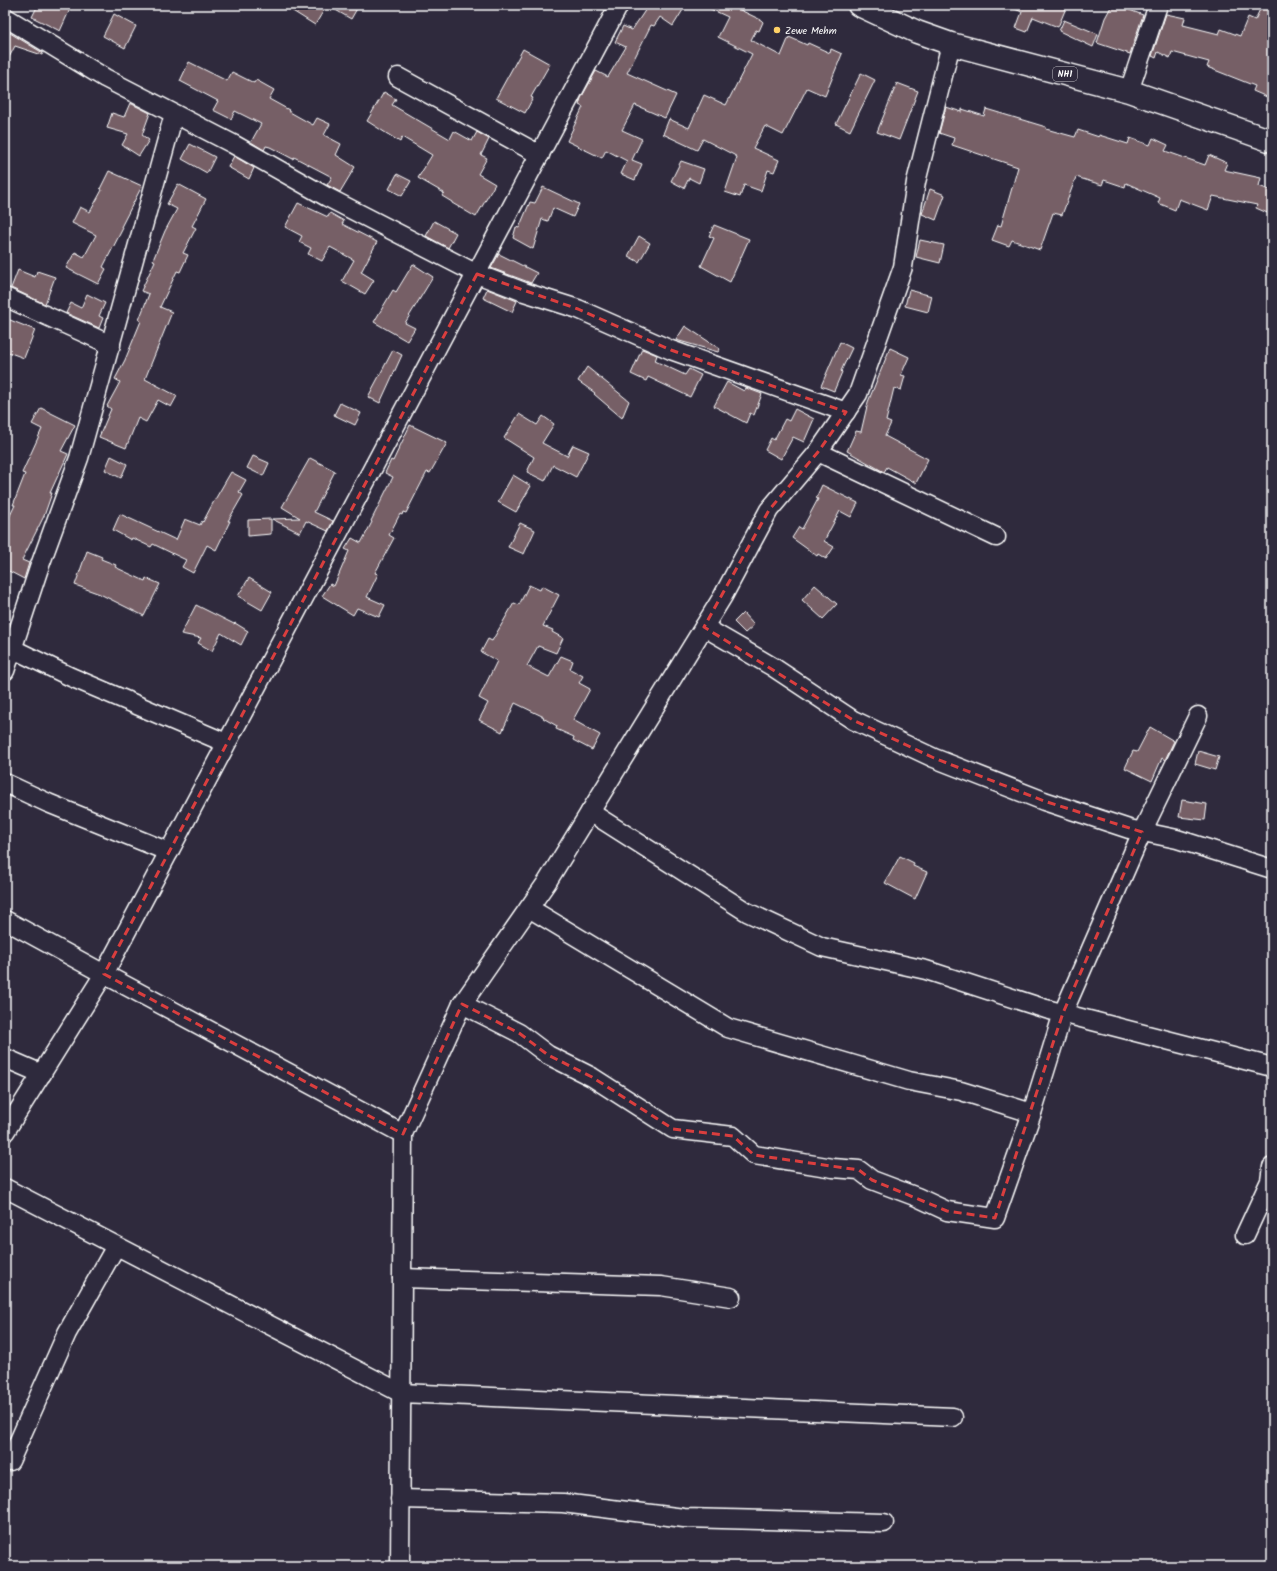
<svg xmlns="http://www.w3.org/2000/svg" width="1277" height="1571" font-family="Kalam,sans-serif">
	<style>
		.building { fill: #765e66; stroke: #fff }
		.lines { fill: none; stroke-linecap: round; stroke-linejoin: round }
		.street-casing { stroke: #fff; stroke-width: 21 }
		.highway-casing { stroke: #fff; stroke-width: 25 }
		.street { stroke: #2f2a3d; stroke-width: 18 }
		.highway { stroke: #2f2a3d; stroke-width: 22 }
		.marked { fill: none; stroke: #da3e3e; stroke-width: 3; stroke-dasharray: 8 5; stroke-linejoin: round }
		.poi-dot { fill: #ffd166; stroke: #2f2a3d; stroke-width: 1.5 }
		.labels { text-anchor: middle; stroke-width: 3; stroke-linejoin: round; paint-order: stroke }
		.shield { fill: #2f2a3d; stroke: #c1bfc5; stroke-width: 1 }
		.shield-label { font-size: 9px; font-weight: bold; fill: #fff }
		.poi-label { font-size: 10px; fill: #fff; stroke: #2f2a3d; text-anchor: start }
	</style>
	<rect width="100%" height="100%" fill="#2f2a3d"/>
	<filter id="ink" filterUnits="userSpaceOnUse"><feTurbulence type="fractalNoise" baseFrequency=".025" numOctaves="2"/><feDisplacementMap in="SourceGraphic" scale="8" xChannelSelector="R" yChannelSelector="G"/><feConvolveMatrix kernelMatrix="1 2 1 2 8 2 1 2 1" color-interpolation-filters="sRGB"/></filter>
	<g filter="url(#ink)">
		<g class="building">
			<polygon points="38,5 62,5 70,9 60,31 32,17"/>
			<polygon points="283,5 359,5 351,19 327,5 315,25"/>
			<polygon points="640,5 686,5 673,26 660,17 654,26 651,25 627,73 676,95 665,118 635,105 622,130 642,139 632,160 642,164 635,180 621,174 627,161 606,150 602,158 567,141 583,107 579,105 581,98 596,71 608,77 626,47 615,42 623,26 632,30 646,9"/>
			<polygon points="702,5 730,5 761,20 763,22 759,31 756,30 751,40 781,56 789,37 807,45 808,43 830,53 831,49 842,54 825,96 807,88 783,135 765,126 753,148 779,160 774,172 768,170 761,191 744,185 740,197 725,192 737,157 734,155 703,139 697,150 663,134 669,119 689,128 704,95 726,105 752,54 718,37 728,17"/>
			<polygon points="1005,5 1059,5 1066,8 1058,27 1033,17 1027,32 1016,28 1022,12"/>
			<polygon points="1112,5 1126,5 1124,8 1143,15 1130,54 1097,43 1105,18"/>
			<polygon points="1262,5 1272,5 1272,86 1267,97 1253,91 1255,86 1207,67 1209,62 1172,52 1170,58 1158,52 1156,58 1152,56 1166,14 1185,18 1183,25 1219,34 1221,29 1240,36 1248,17 1255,20"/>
			<polygon points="114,14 136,26 125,48 103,36"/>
			<polygon points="1064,20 1098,34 1093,47 1059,31"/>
			<polygon points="5,30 43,53 42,55 15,46 5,65"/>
			<polygon points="523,49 550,64 531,97 533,98 525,113 496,98"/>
			<polygon points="189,62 227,81 232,72 254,83 256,80 274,90 269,99 289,110 288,111 313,125 317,118 330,124 324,135 341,144 336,155 355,167 340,192 327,185 332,177 294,157 293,159 270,147 266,146 264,150 251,142 261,124 235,111 231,119 213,110 218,101 180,81"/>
			<polygon points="861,73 875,80 850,131 836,124"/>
			<polygon points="897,83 918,91 899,140 877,132"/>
			<polygon points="384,92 396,99 392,105 450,139 454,131 472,141 477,132 489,139 481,155 487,158 478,174 495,184 476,217 452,203 452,202 442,196 444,193 418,178 432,155 402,137 400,142 367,121"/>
			<polygon points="130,103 150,113 142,135 149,140 139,156 122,145 128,134 107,128 112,113 124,117"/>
			<polygon points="946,107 962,112 962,109 984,116 986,109 1046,127 1046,129 1075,137 1078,130 1099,137 1099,135 1128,144 1130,138 1150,145 1153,138 1168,145 1165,151 1205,165 1209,155 1227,163 1224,170 1261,178 1259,186 1272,191 1272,215 1256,208 1257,205 1213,196 1208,210 1179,199 1175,210 1158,203 1160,198 1126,183 1125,187 1104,180 1102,185 1076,177 1062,215 1053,213 1040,250 1012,240 1009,246 992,240 998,225 1001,226 1018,167 952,145 954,138 939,133"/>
			<polygon points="190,144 215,157 207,173 182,159"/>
			<polygon points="234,156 254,168 249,179 228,167"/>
			<polygon points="681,161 704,169 699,183 689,178 684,188 671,181"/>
			<polygon points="109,171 142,186 121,227 123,228 103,267 106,269 98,284 66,268 75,252 84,257 96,235 72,223 80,207 90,212 102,190 100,189"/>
			<polygon points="397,174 411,181 402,196 389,189"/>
			<polygon points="178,184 206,199 192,226 196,228 183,253 188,255 180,272 177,271 160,307 172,312 145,379 177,396 171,407 158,400 146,422 138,418 126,448 99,437 111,409 107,406 120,382 115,379 125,360 141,321 139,320 149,294 141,291 155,261 153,260 165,231 177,209 167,204"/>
			<polygon points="543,187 579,204 573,217 553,208 548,221 542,219 533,249 513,238 516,227 519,228 530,202 535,203"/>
			<polygon points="930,189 945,195 936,220 922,214"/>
			<polygon points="298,203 328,217 330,213 344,221 342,224 377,242 361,272 374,280 365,294 342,281 354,260 330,247 322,261 308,254 311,248 299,242 302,236 285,227"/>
			<polygon points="434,221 456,233 448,248 426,236"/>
			<polygon points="714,225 749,239 730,282 701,266 714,238 709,236"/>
			<polygon points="639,236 650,243 639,262 628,256"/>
			<polygon points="920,240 944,245 940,263 916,257"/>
			<polygon points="499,254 537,273 531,283 491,268"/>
			<polygon points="413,264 433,277 405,323 415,328 407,341 374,322 393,290 396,292"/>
			<polygon points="18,270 35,277 37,271 55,277 45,304 11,288"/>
			<polygon points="487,289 517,301 512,312 483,298"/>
			<polygon points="909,290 932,296 928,312 905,306"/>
			<polygon points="87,294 105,303 99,316 103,318 99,328 66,313 71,303 81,308"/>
			<polygon points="5,318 35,330 24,358 5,351"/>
			<polygon points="685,326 720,349 718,352 676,340"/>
			<polygon points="840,342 852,348 841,371 842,372 834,391 821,386"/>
			<polygon points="890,348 909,357 901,375 905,376 901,390 894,388 886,421 891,423 885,436 928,459 916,483 887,467 884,472 847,451 856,431 861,432 868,402"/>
			<polygon points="642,349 657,355 655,361 685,375 689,369 701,375 690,397 648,377 646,381 631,374"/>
			<polygon points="393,350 402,355 380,403 368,397"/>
			<polygon points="587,367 629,401 622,418 594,394 595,393 578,381"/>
			<polygon points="727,382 744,391 746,388 762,394 754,415 750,413 746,423 714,406"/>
			<polygon points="340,403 361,413 355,425 334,415"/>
			<polygon points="41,408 75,425 61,451 68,454 50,493 52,493 44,516 22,560 29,563 24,579 5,569 5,526 15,505 13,505 25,474 22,473 42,429 32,424"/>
			<polygon points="795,409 814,419 804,442 793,437 781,459 765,450 771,438 774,440 785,419 789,421"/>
			<polygon points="519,414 537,425 543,416 554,424 542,443 567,456 573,445 589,452 576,477 553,465 545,481 527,472 534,457 504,438"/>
			<polygon points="410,425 447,443 430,473 427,472 406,513 403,512 402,515 400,514 389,535 394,538 375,573 378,574 367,597 385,605 379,617 357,608 353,615 322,596 330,584 334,586 349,551 345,549 352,538 361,543 372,522 371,521 393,477 385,473 391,460 393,461"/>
			<polygon points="111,456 127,464 121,478 105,470"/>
			<polygon points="253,456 269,463 263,476 247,468"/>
			<polygon points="310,458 335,471 314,512 333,521 328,531 306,521 300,533 272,519 300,518 282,507"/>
			<polygon points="231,472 246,480 239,492 243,495 228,521 230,521 216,550 207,545 193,573 182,567 186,560 153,544 151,547 132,538 131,540 113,530 120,514 176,540 185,519 200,525 202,521 203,522 213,503"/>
			<polygon points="513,475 531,486 516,512 498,502"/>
			<polygon points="822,485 858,503 851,517 840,511 824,541 834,547 826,559 818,554 817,556 792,538 799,527 802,529 818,499 816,498"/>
			<polygon points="271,519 271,534 248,536 248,520"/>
			<polygon points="520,523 535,530 524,554 508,547"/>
			<polygon points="87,551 102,557 101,559 116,565 115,567 145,581 146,578 160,584 144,616 100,594 75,585"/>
			<polygon points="249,578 272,592 262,610 238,596"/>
			<polygon points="529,585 540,590 542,586 559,595 543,626 553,630 552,632 563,638 556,653 538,646 527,666 549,677 561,656 573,661 570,669 583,676 579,683 590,689 573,720 600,735 592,750 573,740 574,737 556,729 557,726 543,718 544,717 515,703 502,732 479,720 488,703 479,698 497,661 481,652 488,639 492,641 514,603 519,605"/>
			<polygon points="815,585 837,604 823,619 802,600"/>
			<polygon points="196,605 234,624 235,623 248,631 241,645 221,633 212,651 198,643 201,638 181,634"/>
			<polygon points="743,613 754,625 745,633 734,622"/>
			<polygon points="1150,727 1174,741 1165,760 1162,758 1152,781 1125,768 1133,751 1137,752"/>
			<polygon points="1198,751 1219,757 1215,770 1195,764"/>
			<polygon points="1182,800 1207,804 1205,820 1179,817"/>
			<polygon points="900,856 914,863 913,866 927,872 915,899 885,883"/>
		</g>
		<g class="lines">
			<defs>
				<g id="street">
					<polyline points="5,17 105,78 233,144 327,197 477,274 524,292 578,309 671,350 846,412"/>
					<polyline points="398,77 540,155"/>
					<polyline points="1129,91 1158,5"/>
					<polyline points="5,297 111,345"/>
					<polyline points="818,452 996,537"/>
					<polyline points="704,627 773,667 853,720 934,758 1044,801 1129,829 1177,839 1272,869"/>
					<polyline points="5,645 71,677 226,743"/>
					<polyline points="5,671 39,568 79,458 174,114"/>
					<polyline points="5,783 48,803 169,852"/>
					<polyline points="590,812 747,912 822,947 926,970 1046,1009 1272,1067"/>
					<polyline points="529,908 728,1028 909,1081 961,1091 1032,1113"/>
					<polyline points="5,920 104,974 403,1134"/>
					<polyline points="462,1004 519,1033 548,1055 592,1077 673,1129 733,1136 754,1155 833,1168 859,1170 872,1180 917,1197 947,1211 995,1218 1032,1113 1063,1013 1142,832 1198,716"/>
					<polyline points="5,1058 42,1074"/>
					<polyline points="5,1132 104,974 619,5"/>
					<polyline points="5,1188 401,1393 953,1417"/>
					<polyline points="1245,1235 1270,1181 1272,1167"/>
					<polyline points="402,1278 661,1286 731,1297"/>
					<polyline points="10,1461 67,1333 116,1246"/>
					<polyline points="400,1499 563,1503 684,1518 884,1523"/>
					<polyline points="400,1566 403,1134 462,1004 547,882 723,596 769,510 818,452 858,394 903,267 916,182 951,44"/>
				</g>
				<polyline id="highway" points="859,5 917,32 951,44 1129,91 1272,141"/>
			</defs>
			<use href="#street" class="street-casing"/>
			<use href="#highway" class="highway-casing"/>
			<use href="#street" class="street"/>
			<use href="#highway" class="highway"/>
		</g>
	</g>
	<path class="marked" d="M477 274 578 309 671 350 846 412 818 452 769 510 704 627 853 720 934 758 1044 801 1142 832 1063 1013 995 1218 947 1211 872 1180 859 1170 754 1155 733 1136 673 1129 592 1077 548 1055 519 1033 462 1004 403 1134 104 974Z"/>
	<circle class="poi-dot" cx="777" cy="30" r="4"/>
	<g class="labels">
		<rect class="shield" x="1053" y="67" width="24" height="14" rx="3"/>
		<g class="shield-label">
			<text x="1065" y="77">NH1</text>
		</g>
		<g class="poi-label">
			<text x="785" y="34">Zewe Mehm</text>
		</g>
	</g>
	<rect width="1277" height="1571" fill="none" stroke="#2f2a3d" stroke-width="20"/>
	<rect x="10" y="10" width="1257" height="1551" fill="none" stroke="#fff" stroke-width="1.5" filter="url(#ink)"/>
</svg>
